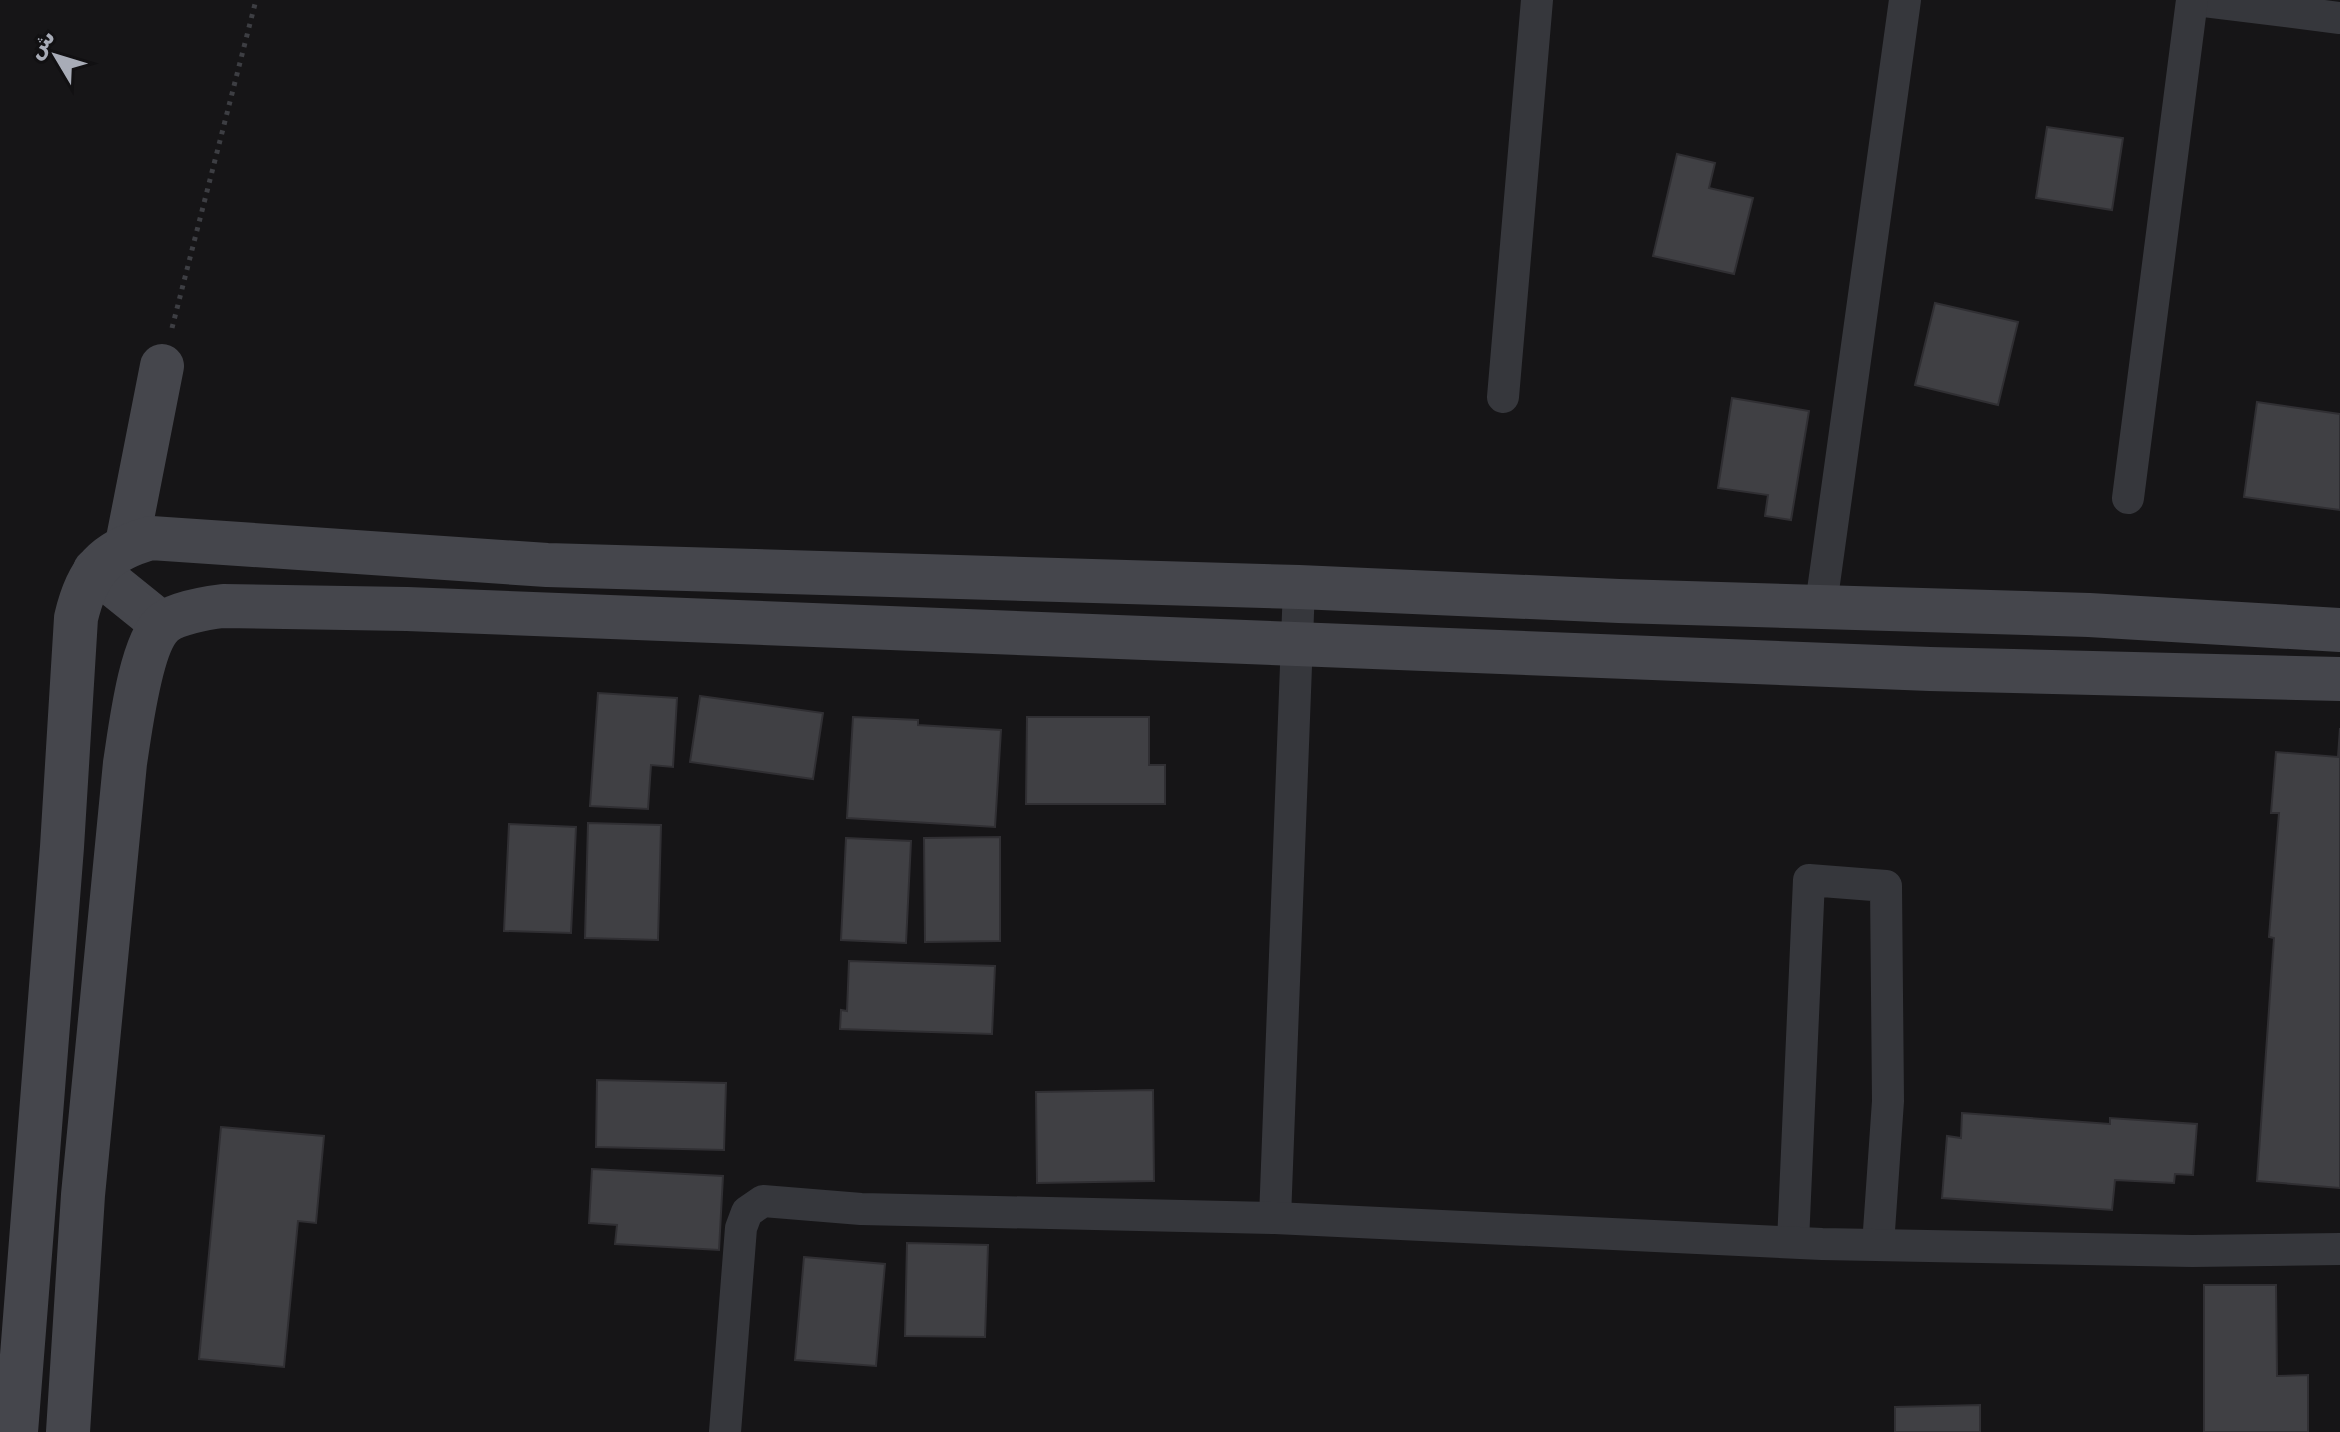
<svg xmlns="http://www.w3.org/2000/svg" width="2340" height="1432" font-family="'DejaVu Sans','Noto Naskh Arabic',sans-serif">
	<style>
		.building { fill: #404044; stroke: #302f33; stroke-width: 2 }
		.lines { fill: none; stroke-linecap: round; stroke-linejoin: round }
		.path { stroke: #3d3e43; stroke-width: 5; stroke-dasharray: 4 6; stroke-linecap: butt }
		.street { stroke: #36373c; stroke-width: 32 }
		.secondary { stroke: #45464c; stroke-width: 44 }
	</style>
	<rect width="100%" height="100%" fill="#161517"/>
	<g class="building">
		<polygon points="2047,127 2123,138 2112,210 2036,198"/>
		<polygon points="1677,154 1715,163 1709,188 1753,198 1734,274 1653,256"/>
		<polygon points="1935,303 2018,322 1998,405 1915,385"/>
		<polygon points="1732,398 1809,411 1791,520 1765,516 1768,495 1718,488"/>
		<polygon points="2257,402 2340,414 2340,510 2244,497"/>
		<polygon points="598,693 677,698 673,767 651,765 648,809 590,806"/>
		<polygon points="700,696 823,713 813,779 690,762"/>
		<polygon points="853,717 918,720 918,725 1001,730 995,827 847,818"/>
		<polygon points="1027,717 1149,717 1149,765 1165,765 1165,804 1026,804"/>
		<polygon points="2340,728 2340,1188 2257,1181 2274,938 2269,937 2279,813 2271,813 2276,752 2338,757"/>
		<polygon points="588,823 661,825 658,940 585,938"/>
		<polygon points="509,824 576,827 571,933 504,931"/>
		<polygon points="1000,837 1000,941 925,942 924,838"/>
		<polygon points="846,838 911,841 906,943 841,940"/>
		<polygon points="849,961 995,966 992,1034 840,1029 841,1010 847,1011"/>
		<polygon points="597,1080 726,1083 724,1150 596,1147"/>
		<polygon points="1153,1090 1154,1181 1037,1183 1036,1092"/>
		<polygon points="1962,1113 2110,1124 2110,1118 2197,1124 2193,1175 2175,1174 2174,1183 2115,1180 2112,1210 1942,1198 1947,1136 1961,1138"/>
		<polygon points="221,1127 324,1136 316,1223 298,1221 284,1367 199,1359"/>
		<polygon points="592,1169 723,1176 719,1250 615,1244 617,1225 589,1223"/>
		<polygon points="907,1243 988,1245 985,1337 905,1336"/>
		<polygon points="804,1257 885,1264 876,1366 795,1360"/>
		<polygon points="2204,1285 2276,1285 2277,1376 2308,1375 2308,1432 2204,1432"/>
		<polygon points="1980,1405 1980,1432 1895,1432 1895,1407"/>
	</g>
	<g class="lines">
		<polyline class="path" points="172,328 256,0"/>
		<g class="street">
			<polyline points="2196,0 2340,18"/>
			<polyline points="1503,397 1537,0"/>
			<polyline points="2128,498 2192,0"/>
			<polyline points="1821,605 1905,0"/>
			<polyline points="1275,1218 1299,587"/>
			<polyline points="1793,1242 1809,880 1886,886 1888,1101 1878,1245"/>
			<polyline points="725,1432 741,1228 747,1212 763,1201 861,1209 1275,1218 1822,1244 2192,1251 2340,1249"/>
		</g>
		<g class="secondary">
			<polyline points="127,544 162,366"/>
			<polyline points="95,570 162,624"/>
			<path d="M16 1432 62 847 76 618C87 571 104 551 151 538L547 565 1299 587 1619 601 2089 615 2340 630"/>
			<path d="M68 1432 83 1195 125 763C130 732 140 645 163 624 175 613 207 608 223 606L407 609 1930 669 2340 679"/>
		</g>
	</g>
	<g transform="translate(56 56) rotate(308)" stroke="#111012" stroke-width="6" paint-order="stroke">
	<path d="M0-6L14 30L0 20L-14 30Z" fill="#a8acb7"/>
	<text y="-12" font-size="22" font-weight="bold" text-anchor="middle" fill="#a8acb7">ش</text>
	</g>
</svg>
